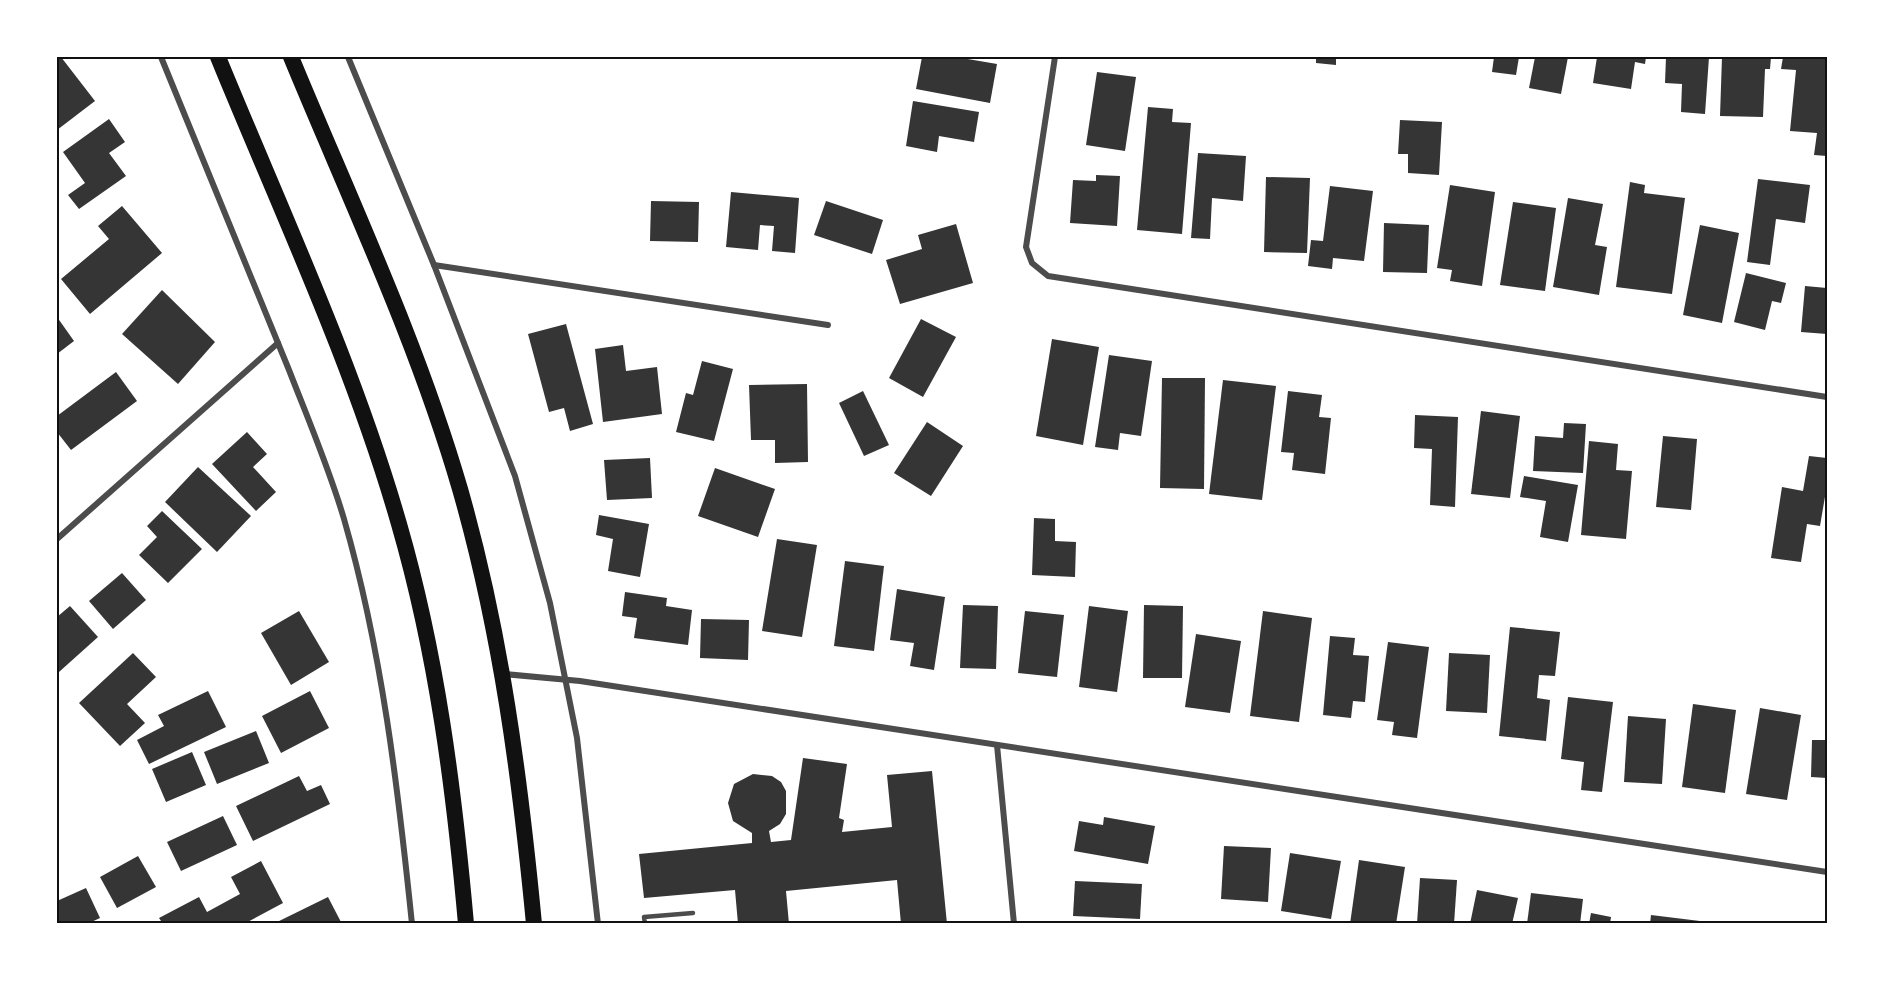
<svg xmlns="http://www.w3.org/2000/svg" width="1884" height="981" font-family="Commissioner,sans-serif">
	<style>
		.building { fill: #353535 }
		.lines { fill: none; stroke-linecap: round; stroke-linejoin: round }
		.service { stroke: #4c4c4c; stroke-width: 4.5 }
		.minor { stroke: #4c4c4c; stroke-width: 6 }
		.trunk { stroke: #111; stroke-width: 16 }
		.neatline { fill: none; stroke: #111; stroke-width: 2 }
	</style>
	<rect width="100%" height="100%" fill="#fff"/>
	<g class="building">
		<polygon points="57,57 61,57 95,101 57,130"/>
		<polygon points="922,57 956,57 997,64 990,103 916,89"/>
		<polygon points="1316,57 1336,57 1336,65 1316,63"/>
		<polygon points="1494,57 1519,57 1516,75 1492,72"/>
		<polygon points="1535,57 1568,57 1561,94 1529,88"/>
		<polygon points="1597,57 1646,57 1645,64 1635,62 1631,89 1593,83"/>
		<polygon points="1666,57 1709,57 1705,114 1681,112 1682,84 1665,83"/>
		<polygon points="1722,57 1771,57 1770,69 1765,69 1763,117 1720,116"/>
		<polygon points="1783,57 1827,57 1827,156 1814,155 1817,133 1790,131 1796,70 1781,69"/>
		<polygon points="1097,72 1136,77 1125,151 1086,145"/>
		<polygon points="913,101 979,112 974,142 939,136 937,152 906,146"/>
		<polygon points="1148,107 1173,109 1172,122 1191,123 1182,234 1137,230"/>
		<polygon points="109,119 125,142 109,153 126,176 79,209 68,195 85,183 63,152"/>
		<polygon points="1400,120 1442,122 1439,175 1408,173 1408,154 1398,154"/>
		<polygon points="1198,153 1246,156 1243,201 1212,198 1210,239 1191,238"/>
		<polygon points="1096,175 1120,176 1117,226 1070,223 1073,180 1096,181"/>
		<polygon points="1266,177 1310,178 1307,253 1264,252"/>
		<polygon points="1758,179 1810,185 1805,223 1776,219 1770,265 1747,262"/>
		<polygon points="1630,182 1645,185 1644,193 1685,198 1672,294 1616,287"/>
		<polygon points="1450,185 1495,192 1482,286 1450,281 1452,270 1437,268"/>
		<polygon points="1330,186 1373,191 1364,261 1333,258 1332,269 1308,266 1311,240 1323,241"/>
		<polygon points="731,192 799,198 795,253 772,251 774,226 760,225 758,250 726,247"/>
		<polygon points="1568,198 1603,204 1595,245 1607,247 1599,295 1553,287"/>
		<polygon points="651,201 699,202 698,242 650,241"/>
		<polygon points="826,201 883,220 872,254 814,235"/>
		<polygon points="1513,202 1556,208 1545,291 1500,285"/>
		<polygon points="122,206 162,253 90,314 61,279 109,239 98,226"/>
		<polygon points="1384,223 1429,225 1427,273 1383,272"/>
		<polygon points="956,224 973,283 900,304 886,260 922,249 918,235"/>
		<polygon points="1700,225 1739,233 1722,323 1683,315"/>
		<polygon points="1746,273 1786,283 1781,303 1772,301 1765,330 1734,322"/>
		<polygon points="1805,286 1827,288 1827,334 1801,332"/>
		<polygon points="162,290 215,342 178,384 122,334"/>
		<polygon points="57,317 74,341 57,354"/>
		<polygon points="921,319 956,337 923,397 889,378"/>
		<polygon points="566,324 593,424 570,431 564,408 549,412 528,334"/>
		<polygon points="1052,339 1099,347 1083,445 1036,436"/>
		<polygon points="623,345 626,371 657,367 662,414 603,422 595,349"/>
		<polygon points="1109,355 1152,361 1141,436 1120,433 1118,450 1095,447"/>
		<polygon points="702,361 733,369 714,441 676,432 686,393 693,395"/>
		<polygon points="116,372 137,401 71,450 57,432 57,416"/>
		<polygon points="1162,378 1205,378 1204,489 1160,488"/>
		<polygon points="1223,380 1276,386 1262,500 1209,494"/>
		<polygon points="807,384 808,462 775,463 775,440 751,440 749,385"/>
		<polygon points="863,391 889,445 864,456 839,403"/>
		<polygon points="1288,391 1322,395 1319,417 1331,418 1325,474 1292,470 1294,453 1281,452"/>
		<polygon points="1481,411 1520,416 1510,498 1471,494"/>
		<polygon points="1415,415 1458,417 1455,507 1430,505 1432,449 1414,448"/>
		<polygon points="927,422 963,446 931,496 894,473"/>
		<polygon points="1564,423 1586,424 1583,473 1533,471 1535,436 1563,438"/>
		<polygon points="247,432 267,454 253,467 276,492 256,511 212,464"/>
		<polygon points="1663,436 1697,439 1691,510 1656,507"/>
		<polygon points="1589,441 1618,444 1616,470 1632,471 1626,539 1581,535"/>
		<polygon points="1809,456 1827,458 1827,485 1820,526 1807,524 1801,562 1771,558 1782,487 1803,491"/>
		<polygon points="650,458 652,498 607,500 604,460"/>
		<polygon points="198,467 251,516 217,552 165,502"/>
		<polygon points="715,468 775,489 758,537 698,516"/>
		<polygon points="1524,476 1578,485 1568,542 1540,537 1546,501 1520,497"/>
		<polygon points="162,511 202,549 168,583 139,555 157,537 147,526"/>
		<polygon points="599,515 649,524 640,577 608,571 613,539 596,535"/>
		<polygon points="1034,518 1055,519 1055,541 1076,542 1075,577 1032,575"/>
		<polygon points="777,539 817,545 802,637 762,631"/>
		<polygon points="845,561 884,566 874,651 834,646"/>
		<polygon points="122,573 146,600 113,629 89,601"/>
		<polygon points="897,589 945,597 934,670 910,666 914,643 890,640"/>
		<polygon points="625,592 667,598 666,606 692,610 688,645 634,638 637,618 622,616"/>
		<polygon points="963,605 998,606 996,669 960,668"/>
		<polygon points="1144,605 1183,606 1182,678 1143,678"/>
		<polygon points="70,606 98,637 59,672 57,617"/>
		<polygon points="1089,606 1128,611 1117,692 1079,687"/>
		<polygon points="299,611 329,662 291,685 261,633"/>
		<polygon points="1025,611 1064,615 1057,677 1018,673"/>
		<polygon points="1263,611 1312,618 1299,722 1250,716"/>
		<polygon points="701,619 749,620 748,660 700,658"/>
		<polygon points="1510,627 1560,632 1555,676 1539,675 1537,698 1550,700 1546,741 1499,736"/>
		<polygon points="1196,634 1241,641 1230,713 1185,707"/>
		<polygon points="1330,636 1355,638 1353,655 1369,656 1365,702 1353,701 1351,718 1323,715"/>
		<polygon points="1388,642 1429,647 1417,738 1392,735 1394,722 1377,720"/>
		<polygon points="133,653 156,677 127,704 145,723 120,746 79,703"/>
		<polygon points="1449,653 1490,655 1487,713 1446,711"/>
		<polygon points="208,691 226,727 149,764 137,740 164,726 158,715"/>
		<polygon points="310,691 329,728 281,753 262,716"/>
		<polygon points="1568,697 1613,702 1602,792 1581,790 1584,762 1561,759"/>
		<polygon points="1693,704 1736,710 1725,793 1682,787"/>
		<polygon points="1760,708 1801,715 1787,800 1746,794"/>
		<polygon points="1628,716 1666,719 1662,784 1624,782"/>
		<polygon points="256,731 269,763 217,784 204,752"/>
		<polygon points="1812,740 1827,740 1827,778 1811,777"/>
		<polygon points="192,752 206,785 166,802 152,769"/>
		<polygon points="803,758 847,764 839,818 844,820 842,832 892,827 887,775 932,771 947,924 901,924 897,880 786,891 789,924 738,924 735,890 644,898 639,854 752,843 752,833 733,821 728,803 734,784 753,774 772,776 781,782 786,791 786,814 780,824 769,831 771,842 791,840"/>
		<polygon points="299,776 307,791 321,785 330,804 253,841 236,806"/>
		<polygon points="223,816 237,845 181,871 167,842"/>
		<polygon points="1104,817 1155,826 1148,864 1074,851 1079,821 1103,825"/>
		<polygon points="1224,846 1271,848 1268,902 1221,899"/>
		<polygon points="1290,853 1341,861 1331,919 1281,911"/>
		<polygon points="138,856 156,887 117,908 100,877"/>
		<polygon points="1359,860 1405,867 1396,924 1350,924"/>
		<polygon points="261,861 283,903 244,924 163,924 159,918 199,897 207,912 240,894 231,877"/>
		<polygon points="1420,878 1457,880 1454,924 1417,924"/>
		<polygon points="1075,881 1142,884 1140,919 1073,916"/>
		<polygon points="86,888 100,918 87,924 57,924 57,901"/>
		<polygon points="1477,890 1518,898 1512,924 1470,924"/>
		<polygon points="1531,893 1583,899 1580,924 1527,924"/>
		<polygon points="328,897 342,924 273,924"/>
		<polygon points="1591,913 1611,917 1610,924 1589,924"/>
		<polygon points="1651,915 1708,922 1708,924 1650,924"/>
	</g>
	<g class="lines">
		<polyline class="service" points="645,924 644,917 693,913"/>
		<g class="minor">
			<path d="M161 57C203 161 247 265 289 370 308 419 329 468 344 519 382 651 398 788 412 924"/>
			<polyline points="348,57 434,265 515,476 550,603 577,738 598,924"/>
			<polyline points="1055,57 1026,247 1032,263 1048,276 1827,397"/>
			<polyline points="434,265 828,325"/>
			<polyline points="57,539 278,343"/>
			<polyline points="504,674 580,681 1827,872"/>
			<polyline points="997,745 1014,924"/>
		</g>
		<g class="trunk">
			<path d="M218 57C281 211 353 364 399 524 437 655 454 789 466 924"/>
			<path d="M291 57C350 200 417 341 460 489 501 632 520 777 534 924"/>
		</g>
	</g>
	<rect width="1884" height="981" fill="none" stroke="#ffffff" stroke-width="117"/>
	<rect x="58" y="58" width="1768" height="864" class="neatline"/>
</svg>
